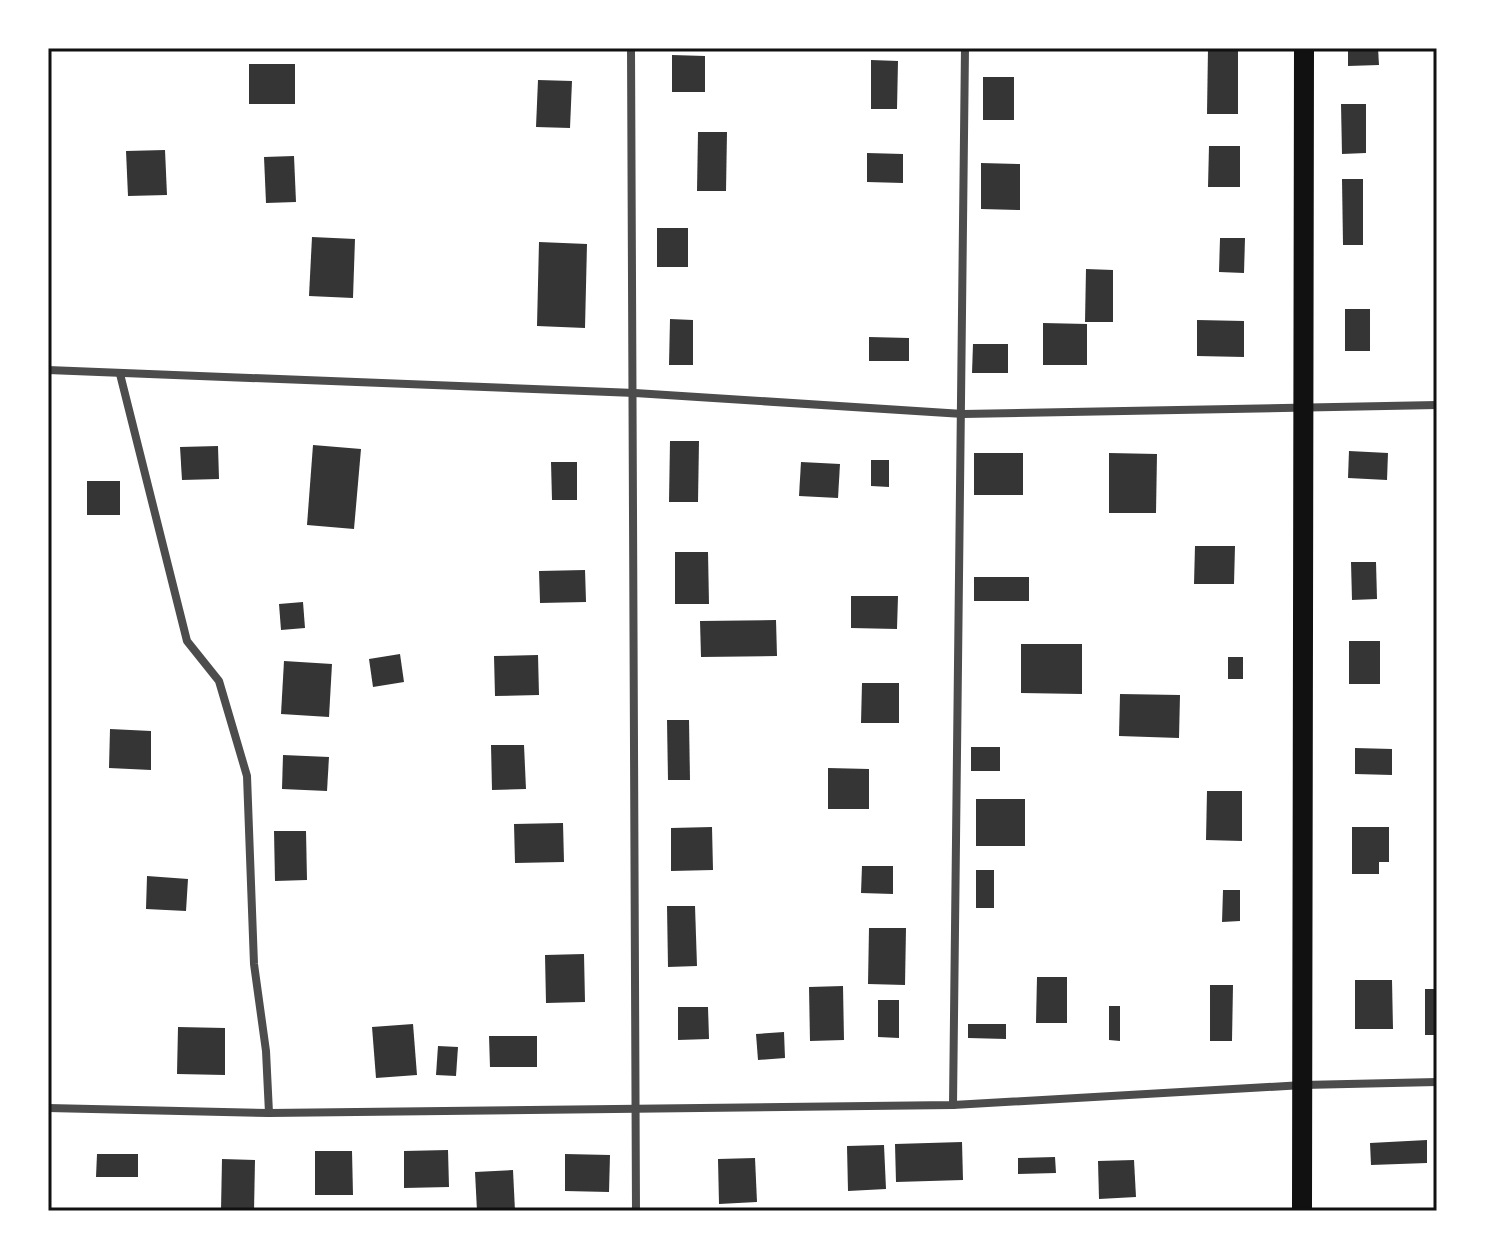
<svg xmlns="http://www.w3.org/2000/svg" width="1485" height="1259" font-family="'PT Sans',sans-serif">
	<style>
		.building { fill: #353535 }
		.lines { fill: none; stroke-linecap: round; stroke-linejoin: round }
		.minor { stroke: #4c4c4c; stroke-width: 8 }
		.primary { stroke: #111; stroke-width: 20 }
		.neatline { fill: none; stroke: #111; stroke-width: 3 }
	</style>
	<rect width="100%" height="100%" fill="#fff"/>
	<g class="building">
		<polygon points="1208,48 1238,48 1238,114 1207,114"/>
		<polygon points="1348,48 1378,48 1379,65 1348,66"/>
		<polygon points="672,55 705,56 705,92 672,92"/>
		<polygon points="871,60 898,61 897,109 871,109"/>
		<rect x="249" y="64" width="46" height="40"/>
		<rect x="983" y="77" width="31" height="43"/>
		<polygon points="538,80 572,81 570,128 536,127"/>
		<polygon points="1341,104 1366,104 1366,153 1342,154"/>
		<polygon points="698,132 727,132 726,191 697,191"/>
		<polygon points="1209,146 1240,146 1240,187 1208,187"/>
		<polygon points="165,150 167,195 128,196 126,151"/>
		<polygon points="867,153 903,154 903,183 867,182"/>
		<polygon points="294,156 296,202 266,203 264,157"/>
		<polygon points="981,163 1020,164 1020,210 981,209"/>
		<polygon points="1342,179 1363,179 1363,245 1343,245"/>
		<rect x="657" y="228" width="31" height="39"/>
		<polygon points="312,237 355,239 353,298 309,296"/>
		<polygon points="1220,238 1245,238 1244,273 1219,272"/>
		<polygon points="539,242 587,244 585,328 537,326"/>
		<polygon points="1086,269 1113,270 1113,322 1085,322"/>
		<rect x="1345" y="309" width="25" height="42"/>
		<polygon points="670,319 693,320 693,365 669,365"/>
		<polygon points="1197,320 1244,321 1244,357 1197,356"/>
		<polygon points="1043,323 1087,324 1087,365 1043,365"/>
		<polygon points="869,337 909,338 909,361 869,361"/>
		<polygon points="973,344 1008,344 1008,373 972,373"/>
		<polygon points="670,441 699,441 698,502 669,502"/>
		<polygon points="313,445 361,449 354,529 307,525"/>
		<polygon points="218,446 219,479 182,480 180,447"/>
		<polygon points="1349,451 1388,453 1387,480 1348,478"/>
		<rect x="974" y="453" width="49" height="42"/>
		<polygon points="1109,453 1157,454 1156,513 1109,513"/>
		<polygon points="871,460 889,460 889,487 871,486"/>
		<polygon points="551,462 577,462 577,500 552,500"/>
		<polygon points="801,462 840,464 838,498 799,496"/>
		<rect x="87" y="481" width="33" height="34"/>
		<polygon points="1195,546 1235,546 1234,584 1194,584"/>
		<polygon points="675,552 708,552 709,604 675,604"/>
		<polygon points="1351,562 1376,562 1377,599 1352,600"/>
		<polygon points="585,570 586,602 540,603 539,571"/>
		<rect x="974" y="577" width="55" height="24"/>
		<polygon points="851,596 898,596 897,629 851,628"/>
		<polygon points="303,602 305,628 281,630 279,604"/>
		<polygon points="776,620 777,656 701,657 700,621"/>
		<rect x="1349" y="641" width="31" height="43"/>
		<polygon points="1021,644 1082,644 1082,694 1021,693"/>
		<polygon points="400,654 404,682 373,687 369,659"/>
		<polygon points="538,655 539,695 495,696 494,656"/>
		<rect x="1228" y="657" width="15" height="22"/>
		<polygon points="284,661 332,664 329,717 281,714"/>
		<polygon points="862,683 899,683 899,723 861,723"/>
		<polygon points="1120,694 1180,695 1179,738 1119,736"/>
		<polygon points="667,720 689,720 690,780 668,780"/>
		<polygon points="110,729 151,731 151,770 109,768"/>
		<polygon points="491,745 524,745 526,789 492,790"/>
		<rect x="971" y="747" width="29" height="24"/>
		<polygon points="1355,748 1392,749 1392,775 1355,774"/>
		<polygon points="283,755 329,757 327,791 282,789"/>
		<polygon points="828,768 869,769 869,809 828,809"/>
		<polygon points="1207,791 1242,791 1242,841 1206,840"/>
		<rect x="976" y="799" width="49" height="47"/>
		<polygon points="563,823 564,862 515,863 514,824"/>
		<polygon points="712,827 713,870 671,871 671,828"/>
		<polygon points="1352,827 1389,827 1389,862 1379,862 1379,874 1352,874"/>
		<polygon points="274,831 306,831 307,880 275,881"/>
		<polygon points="862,866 893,866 893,894 861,893"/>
		<rect x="976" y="870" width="18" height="38"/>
		<polygon points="147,876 188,879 186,911 146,909"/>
		<polygon points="1223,890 1240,890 1240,921 1222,922"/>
		<polygon points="667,906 695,906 697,966 668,967"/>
		<polygon points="869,928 906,928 905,985 868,984"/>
		<polygon points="584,954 585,1002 546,1003 545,955"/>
		<polygon points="1037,977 1067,977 1067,1023 1036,1023"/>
		<polygon points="1355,980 1392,980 1393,1029 1355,1029"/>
		<polygon points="1210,985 1233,985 1232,1041 1210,1041"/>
		<polygon points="843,986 844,1040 810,1041 809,987"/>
		<rect x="1425" y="989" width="12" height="46"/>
		<polygon points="878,1000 899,1000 899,1038 878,1037"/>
		<polygon points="1109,1006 1120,1006 1120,1041 1109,1040"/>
		<polygon points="678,1007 708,1007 709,1039 678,1040"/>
		<polygon points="413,1024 417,1075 376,1078 372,1027"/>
		<polygon points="968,1024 1006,1024 1006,1039 968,1038"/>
		<polygon points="178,1027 225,1028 225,1075 177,1074"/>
		<polygon points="784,1032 785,1058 758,1060 756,1034"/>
		<polygon points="489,1036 537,1036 537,1067 490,1067"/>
		<polygon points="438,1046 458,1047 456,1076 436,1075"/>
		<polygon points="1427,1140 1427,1163 1371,1165 1370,1143"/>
		<polygon points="962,1142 963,1180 896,1182 895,1144"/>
		<polygon points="884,1145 886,1189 848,1191 847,1146"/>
		<polygon points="448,1150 449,1187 404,1188 404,1151"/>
		<polygon points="315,1151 352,1151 353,1195 315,1195"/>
		<polygon points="97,1154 138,1154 138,1177 96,1177"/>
		<polygon points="565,1154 610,1155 609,1192 565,1191"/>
		<polygon points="1055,1157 1056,1173 1018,1174 1018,1158"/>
		<polygon points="755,1158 757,1202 719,1204 718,1159"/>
		<polygon points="222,1159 255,1160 254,1211 221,1210"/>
		<polygon points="1134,1160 1136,1197 1099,1199 1098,1161"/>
		<polygon points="513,1170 515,1211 477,1211 475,1172"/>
	</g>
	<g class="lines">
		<g class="minor">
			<polyline points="631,48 636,1211"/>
			<polyline points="48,370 635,393 963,414 1437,405"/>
			<polyline points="120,374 187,641 219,681 247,776 254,964 266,1051 269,1113"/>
			<polyline points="953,1105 965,48"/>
			<polyline points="48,1108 269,1113 953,1105 1303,1085 1437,1082"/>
		</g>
		<polyline class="primary" points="1302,1211 1304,48"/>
	</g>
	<rect width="1485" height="1259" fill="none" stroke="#ffffff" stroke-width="100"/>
	<rect x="50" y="50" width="1385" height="1159" class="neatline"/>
</svg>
